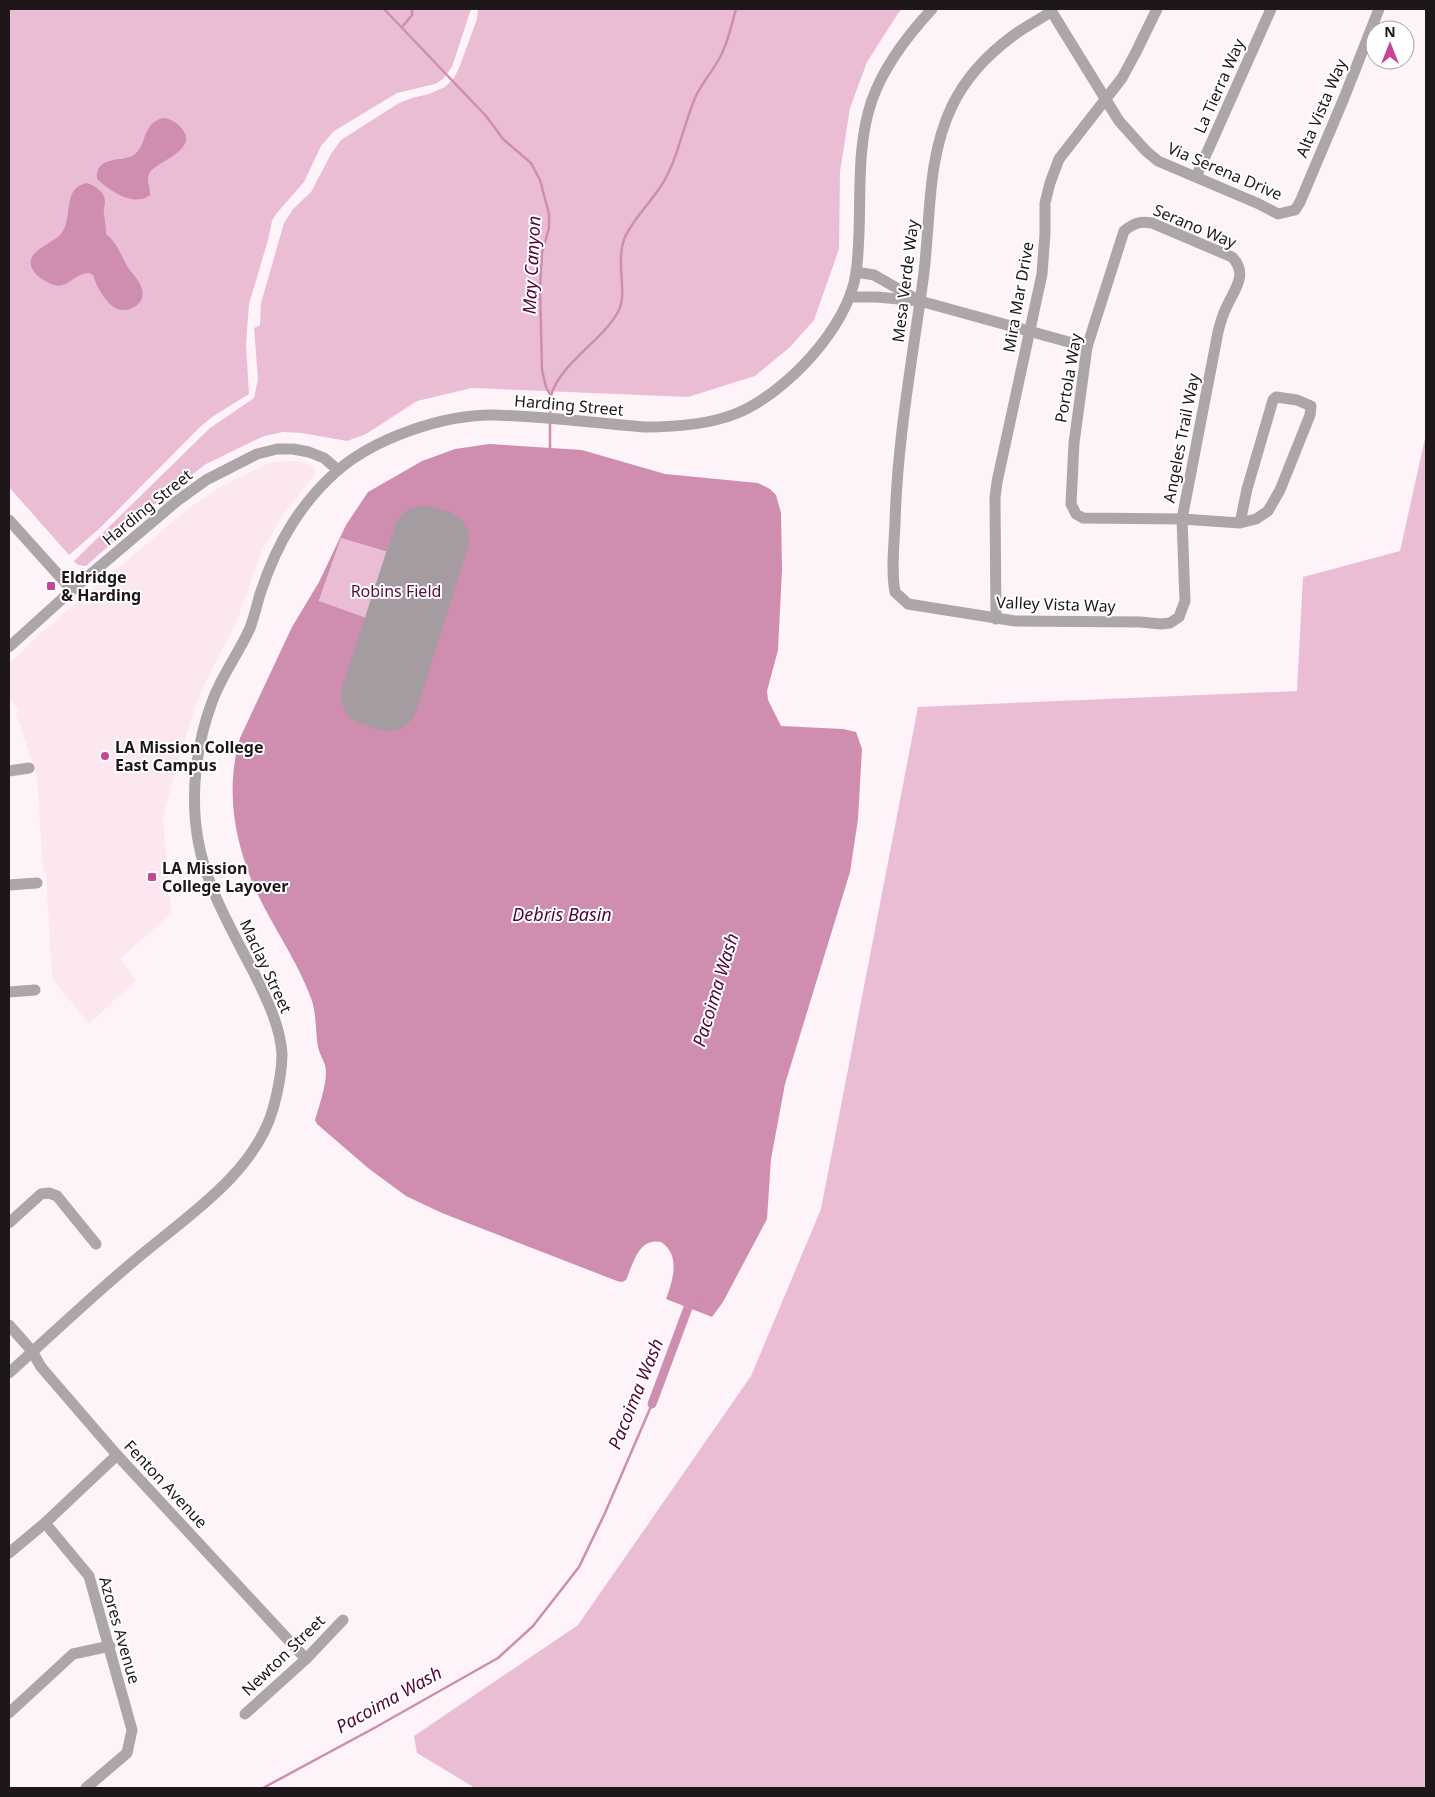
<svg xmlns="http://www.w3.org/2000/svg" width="1435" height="1797" font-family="'Noto Sans',sans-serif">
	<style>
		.built { fill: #fce7f1 }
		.green { fill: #eabdd4 }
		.water { fill: #cf8eb0; fill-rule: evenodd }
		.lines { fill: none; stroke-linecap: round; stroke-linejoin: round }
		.stream { stroke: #cf8eb0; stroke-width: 2.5 }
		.canal { stroke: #cf8eb0; stroke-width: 9 }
		.runway { stroke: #a49ca0; stroke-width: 60 }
		.minor { stroke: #ada6a9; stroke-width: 11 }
		.poi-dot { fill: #c54794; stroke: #fff; stroke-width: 2 }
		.labels { text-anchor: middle; stroke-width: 4; stroke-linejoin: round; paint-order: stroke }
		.street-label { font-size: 16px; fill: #1d171a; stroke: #fff }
		.poi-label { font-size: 16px; font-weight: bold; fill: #1d171a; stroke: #fff; text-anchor: start }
		.park-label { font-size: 16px; fill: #570a3d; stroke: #fff }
		.water-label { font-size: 18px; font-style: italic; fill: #530439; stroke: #fff }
	</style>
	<rect width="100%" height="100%" fill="#fef3f8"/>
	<polygon class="built" points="285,461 297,461 313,466 316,473 282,516 263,548 236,623 208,677 196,704 174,775 163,818 169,893 172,913 120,959 136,980 89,1024 52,978 46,873 43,870 37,777 16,713 19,710 9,699 9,664 40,634 189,508 222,486 268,463"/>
	<g class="green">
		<polygon points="9,9 471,9 452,67 443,79 435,84 397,93 334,131 321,146 304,182 276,214 272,221 268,240 249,304 246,344 249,394 212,417 200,427 100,528 69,555 9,487"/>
		<polygon points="478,9 903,9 899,12 867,62 850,108 840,172 839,249 814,320 790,347 755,376 688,397 472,388 417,401 366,434 347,441 302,433 283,432 264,436 206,464 164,496 86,566 78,565 74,561 210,428 254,398 258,379 254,328 260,325 261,303 284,223 293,209 311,192 331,154 341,140 399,103 412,98 429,94 445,87 454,78 459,68 477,19"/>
		<polygon points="1426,434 1426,1788 475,1788 417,1753 414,1736 578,1625 751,1376 821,1209 918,707 1297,691 1303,577 1400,551"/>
		<polygon points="417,527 453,537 396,710 355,696 319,602 341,538 406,558"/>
	</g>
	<g class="water">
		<path d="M163 118C170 118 178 123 182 129 199 149 159 161 150 172 145 179 151 187 150 195 134 208 109 190 97 179 95 156 119 162 132 156 148 148 140 124 163 118Z"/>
		<path d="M87 183C96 186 105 192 105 202 105 206 103 210 104 214 105 222 106 225 106 234 117 243 120 253 127 266 132 274 139 279 142 289 147 306 123 317 111 305 103 298 96 285 93 275L89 273C74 273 67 291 51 284 45 281 39 278 35 273 19 253 51 245 61 234 74 218 61 188 87 183Z"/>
		<path d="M489 444 582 450 665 474 758 483 770 489 776 495 781 513 782 570 778 650 767 691 768 700 781 726 843 729 856 732 862 749 858 819 850 872 785 1084 771 1159 767 1219 723 1302 712 1317 666 1299C673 1280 681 1255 661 1242 638 1237 633 1265 626 1280L622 1282 617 1281 442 1213 406 1196 368 1168 317 1124 315 1120C319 1106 329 1079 325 1065 323 1059 319 1053 318 1047 315 1031 317 1014 311 998 299 966 280 937 264 907 237 855 223 796 240 738L292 627 319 582 346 525 368 492 422 461 455 449ZM417 527 453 537 396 710 355 695 380 623 319 601 341 538 407 558Z"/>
	</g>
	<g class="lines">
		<g class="stream">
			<polyline points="384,9 486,116 503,139 531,163 540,180 549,214 549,228 542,253 540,287 542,370 546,387 551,396"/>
			<polyline points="403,26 412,15 412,9"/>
			<path d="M550 414C551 409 550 401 551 395 562 361 604 340 619 310 628 291 614 259 626 235 635 217 650 203 661 186 678 160 683 126 695 98 701 84 712 72 719 59 728 44 731 26 736 9"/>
			<polyline points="550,449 550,422"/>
			<polyline points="263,1788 376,1727 498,1658 533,1626 579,1567 605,1513 652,1404"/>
		</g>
		<polyline class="canal" points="652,1404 692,1297"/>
		<polygon class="runway" points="423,536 439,540 388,701 371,696"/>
		<g class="minor">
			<polyline points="1050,9 1119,121 1146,151 1158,161 1259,204 1278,214 1295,210 1300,202 1344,98 1379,9"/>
			<path d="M1052 11C1039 20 1026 26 1014 35 988 54 966 77 952 106 926 160 931 222 923 280 912 361 897 442 895 524 894 546 891 570 895 592L908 604 1015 621 1140 622 1161 624 1170 623 1179 617 1185 601 1182 519 1218 332C1220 324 1222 316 1226 308 1234 290 1249 274 1232 257L1152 223C1140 221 1134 223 1124 231L1087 347 1074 443 1071 504 1076 514 1083 518 1182 519 1240 523 1256 519 1268 511 1280 490 1310 415 1311 406 1297 400 1276 397 1273 400 1247 489 1240 523"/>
			<polyline points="1196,177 1271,9"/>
			<polyline points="856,272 874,275 916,299"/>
			<polyline points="850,297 877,297 920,301 1087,347"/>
			<polyline points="9,520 72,590"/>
			<polyline points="996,619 995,498 997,482 1042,274 1045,234 1045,203 1050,183 1059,159 1122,78 1135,54 1157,9"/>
			<polyline points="9,647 72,590 177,501 206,480 257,454 277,449 293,449 309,452 324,458 338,470"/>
			<polyline points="9,771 29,768"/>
			<polyline points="9,885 37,883"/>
			<polyline points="9,992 35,990"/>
			<polyline points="9,1223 41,1194 49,1193 57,1196 96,1244"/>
			<polyline points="9,1325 32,1351 41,1367 117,1455 306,1659"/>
			<path d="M9 1373C50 1336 91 1297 134 1261 184 1218 254 1175 273 1109 278 1091 282 1072 282 1054 280 1025 267 1000 255 975 233 932 206 887 198 840 190 795 196 745 212 702 221 676 239 653 250 628 254 617 257 605 260 594 268 570 278 546 292 524 304 505 320 486 337 471 375 438 442 415 492 415 543 416 595 423 645 427 675 427 707 425 735 414 785 394 848 328 856 273 864 216 853 155 872 100 884 66 908 35 932 9"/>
			<polyline points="45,1523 89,1576 132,1730 127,1753 86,1788"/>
			<polyline points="9,1553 45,1523 117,1455"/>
			<polyline points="9,1713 73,1654 110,1646"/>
			<polyline points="245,1714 306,1659 343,1620"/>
		</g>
	</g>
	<g class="poi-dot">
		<rect x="46" y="581" width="10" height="10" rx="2.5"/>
		<circle cx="105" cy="756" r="5"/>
		<rect x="147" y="872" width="10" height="10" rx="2.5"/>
	</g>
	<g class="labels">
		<g class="street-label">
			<text transform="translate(1219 86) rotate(-66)" y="6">La Tierra Way</text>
			<text transform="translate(1321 108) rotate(-67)" y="6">Alta Vista Way</text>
			<text transform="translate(1225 171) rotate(23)" y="6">Via Serena Drive</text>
			<text transform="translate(1195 226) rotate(23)" y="6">Serano Way</text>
			<text transform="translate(905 281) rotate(-83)" y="6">Mesa Verde Way</text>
			<text transform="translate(1018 297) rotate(-80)" y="6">Mira Mar Drive</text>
			<text transform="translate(1068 378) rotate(-80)" y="6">Portola Way</text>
			<text transform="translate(569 405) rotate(5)" y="6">Harding Street</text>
			<text transform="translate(1181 438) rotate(-79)" y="6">Angeles Trail Way</text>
			<text transform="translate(147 507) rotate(-39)" y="6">Harding Street</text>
			<text transform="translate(1056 604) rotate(2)" y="6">Valley Vista Way</text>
			<text transform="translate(266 966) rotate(65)" y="6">Maclay Street</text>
			<text transform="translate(166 1484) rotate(47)" y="6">Fenton Avenue</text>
			<text transform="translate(120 1630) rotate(74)" y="6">Azores Avenue</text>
			<text transform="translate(283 1655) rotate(-44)" y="6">Newton Street</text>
		</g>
		<g class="poi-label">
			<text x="61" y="583">Eldridge<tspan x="61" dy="18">&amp; Harding</tspan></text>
			<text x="115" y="753">LA Mission College<tspan x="115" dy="18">East Campus</tspan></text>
			<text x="162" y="874">LA Mission<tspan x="162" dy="18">College Layover</tspan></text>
		</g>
		<g class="park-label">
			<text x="396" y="597">Robins Field</text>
		</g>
		<g class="water-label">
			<text transform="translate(532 265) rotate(-87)" y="6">May Canyon</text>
			<text x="562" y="921">Debris Basin</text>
			<text transform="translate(716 990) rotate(-73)" y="6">Pacoima Wash</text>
			<text transform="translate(636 1394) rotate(-68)" y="6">Pacoima Wash</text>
			<text transform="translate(389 1700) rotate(-29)" y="6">Pacoima Wash</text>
		</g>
	</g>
	<rect width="1435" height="1797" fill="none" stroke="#1d171a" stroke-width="20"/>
	<g transform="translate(1390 45)"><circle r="24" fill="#ffffff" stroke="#a5a2a3"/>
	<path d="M0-4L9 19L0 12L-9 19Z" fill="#c54794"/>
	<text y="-8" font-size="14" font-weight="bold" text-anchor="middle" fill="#1d171a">N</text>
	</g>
</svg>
